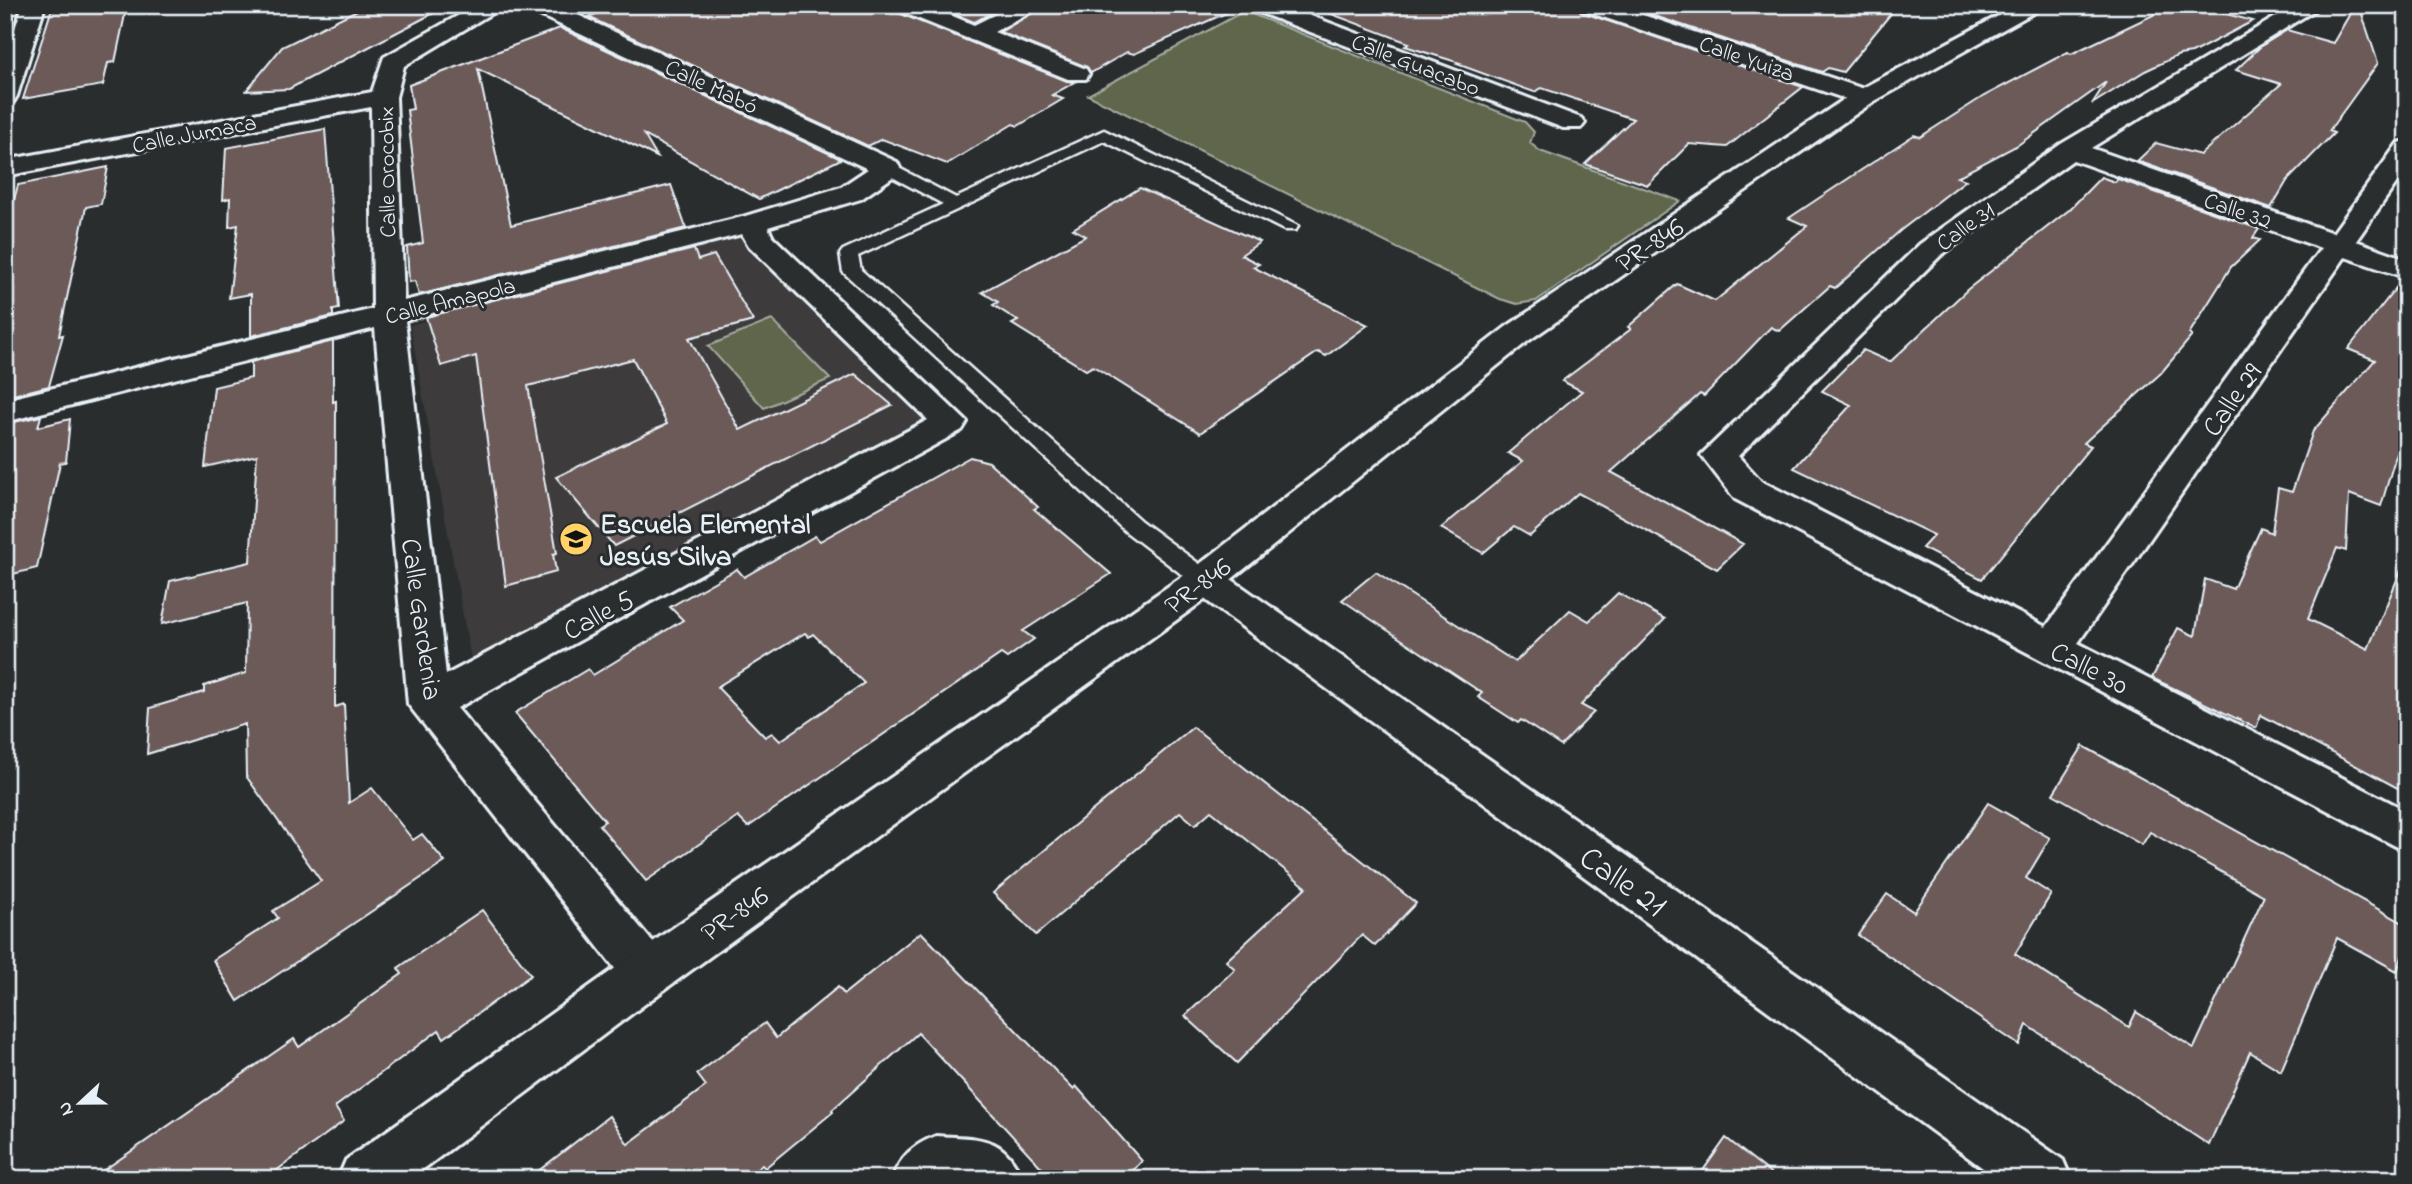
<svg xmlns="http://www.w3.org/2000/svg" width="2412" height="1184" font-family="'Indie Flower',sans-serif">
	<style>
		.built { fill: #3e3a3b }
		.green { fill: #60664c; stroke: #a4aca2; stroke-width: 2 }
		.building { fill: #6c5a58; stroke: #e8f1f8; stroke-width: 2; fill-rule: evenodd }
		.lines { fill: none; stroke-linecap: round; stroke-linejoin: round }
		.lane-casing { stroke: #e8f1f8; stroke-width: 5 }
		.street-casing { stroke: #e8f1f8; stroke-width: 6 }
		.secondary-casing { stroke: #e8f1f8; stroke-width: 6 }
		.lane { fill: #2a2d2e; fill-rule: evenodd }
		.street { fill: #2a2d2e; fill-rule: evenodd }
		.secondary { fill: #2a2d2e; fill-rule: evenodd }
		.labels { text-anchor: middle; stroke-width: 6; stroke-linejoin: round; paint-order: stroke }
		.far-street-label { font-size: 23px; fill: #e8f1f8; stroke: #2a2d2e }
		.street-label { font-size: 28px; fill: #e8f1f8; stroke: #2a2d2e }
		.poi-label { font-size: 28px; font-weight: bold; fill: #e8f1f8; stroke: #2a2d2e; text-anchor: start }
		.near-street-label { font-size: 33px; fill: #e8f1f8; stroke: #2a2d2e }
	</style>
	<rect width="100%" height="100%" fill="#2a2d2e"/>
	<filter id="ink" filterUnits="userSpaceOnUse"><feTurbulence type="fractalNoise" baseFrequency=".0143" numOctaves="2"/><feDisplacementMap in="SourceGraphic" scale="14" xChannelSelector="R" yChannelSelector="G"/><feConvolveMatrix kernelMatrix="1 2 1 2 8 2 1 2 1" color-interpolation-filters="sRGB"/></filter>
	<g filter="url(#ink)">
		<polygon class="built" points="740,237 934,418 471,659 410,325"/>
		<g class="green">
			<polygon points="1244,11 1525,122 1534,132 1530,143 1540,151 1680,201 1536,301 1517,304 1500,299 1088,95"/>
			<polygon points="772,320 830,379 764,408 708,346"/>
		</g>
		<g class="building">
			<polygon points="53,5 127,5 115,62 108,63 103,85 23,99"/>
			<polygon points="367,5 449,5 289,89 246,91 282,47"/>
			<polygon points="619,5 892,5 896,12 1067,81 1075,82 1052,95 1063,99 1018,126 1013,124 947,164 882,139 868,146 588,17"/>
			<polygon points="933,5 1008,5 974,22"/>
			<polygon points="1046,5 1244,5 1134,54 1127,52 1091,73 1087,67 1000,32"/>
			<polygon points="1319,5 1577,5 1581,12 1803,87 1727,147 1689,144 1648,185 1585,164 1633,119 1542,88 1534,92 1457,64 1460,63 1405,46 1409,43 1318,9"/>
			<polygon points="1622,5 1898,5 1843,72 1828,68 1822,72"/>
			<polygon points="2174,5 2206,5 2207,9 2253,21 2192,53 2179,55 2145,71 2092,104 2106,82 2018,145 1957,177 1966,180 1901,230 1835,288 1830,286 1779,331 1771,327 1704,396 1700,394 1611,472 1743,544 1717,569 1578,493 1530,536 1514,527 1483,553 1441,528 1523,461 1508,453 1582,391 1562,381 1631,329 1628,327 1677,284 1715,301 1807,226 1789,218 1914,135 1920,137 1984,96 2068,52 2071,54"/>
			<polygon points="2355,5 2359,5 2378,63 2329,131 2334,133 2287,181 2271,208 2137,161 2156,143 2200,155 2281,84 2236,70 2261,46 2287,30 2333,43"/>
			<polygon points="560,28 841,159 759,199 644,135 657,157 478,69 511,225 671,185 686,228 419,295 415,281 409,282 407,247 423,243 407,110 413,109 409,85"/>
			<polygon points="325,129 339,309 333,310 333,316 251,336 251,294 229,298 238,225 229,227 230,198 223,200 226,148"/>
			<polygon points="108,167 101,204 86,207 59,336 63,335 49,386 5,397 5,232 18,185"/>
			<polygon points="2101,177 2115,182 2118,179 2259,229 2253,238 2260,240 2231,267 2189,334 2192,336 2161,373 2084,443 2091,446 1982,579 1922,548 1934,535 1794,468 1851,405 1822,391 1863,350 1890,362 1968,289 2069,210"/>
			<polygon points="1140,188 1260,242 1241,255 1259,264 1253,267 1368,325 1326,356 1318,352 1200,433 1093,366 1086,370 1012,324 1018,321 993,305 998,302 982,292 1086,236 1073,229"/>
			<polygon points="694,249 698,260 714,255 753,321 689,338 740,430 855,374 892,405 614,546 556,477 667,424 633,359 528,386 557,553 553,554 556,572 506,586 476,356 441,366 426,317"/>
			<polygon points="2403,279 2407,280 2407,441 2396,455 2381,506 2349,494 2346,551 2337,548 2308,619 2368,649 2407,556 2407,793 2261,715 2256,728 2152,678 2178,628 2195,636 2205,579 2233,589 2261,528 2272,533 2278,488 2292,492 2313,431 2375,360 2348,349"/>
			<polygon points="333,341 333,402 336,401 335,707 344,704 349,803 372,788 413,840 422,834 445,862 238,1001 213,960 278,918 273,911 321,881 246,776 245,724 147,754 150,708 204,692 204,686 246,673 247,603 162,624 170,581 250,562 257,455 205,467 214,387 251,378 251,362"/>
			<polygon points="41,416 38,427 70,419 66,462 60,463 37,568 5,576 5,424"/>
			<path d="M970 457 989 462 1038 507 1034 509 1111 574 1023 631 1034 639 1007 658 1001 654 748 827 738 817 646 881 599 825 605 821 515 713 588 669 593 675 683 620 670 607 737 569 744 577 815 536 820 541ZM805 633 809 637 813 634 864 683 780 741 772 733 765 737 717 687Z"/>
			<polygon points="1376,572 1515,662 1570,610 1589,621 1618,593 1665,619 1581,705 1594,712 1561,746 1521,720 1518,723 1478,697 1482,693 1342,600"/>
			<polygon points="1193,727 1416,903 1375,946 1362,935 1237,1063 1185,1016 1235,969 1226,961 1306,887 1211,811 1195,825 1180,812 1036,935 993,893"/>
			<polygon points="2083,746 2407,925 2407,943 2397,971 2337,938 2281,1071 2250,1052 2209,1145 2027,1025 2019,1045 1858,935 1887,894 1914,912 1988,803 2050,838 2026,878 2051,894 2015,954 2129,1027 2136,1012 2194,1048 2264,896 2150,832 2142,845 2053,794"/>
			<polygon points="482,910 531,975 444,1038 439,1030 335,1107 344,1121 265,1179 91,1179 294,1039 299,1047 402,974 398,968"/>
			<polygon points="921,932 1073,1089 1076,1086 1142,1161 1125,1179 1052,1179 918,1033 832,1110 833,1112 765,1168 762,1165 745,1179 528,1179 609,1116 628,1144 706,1086 697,1074 765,1023 776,1038 838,987 844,994"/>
			<polygon points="1726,1138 1778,1179 1697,1179"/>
		</g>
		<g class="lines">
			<defs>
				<polygon id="lane" points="1104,130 1298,226 1296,230 1284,230 1104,141 858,256 861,270 1141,521 1213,574 1216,580 1213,586 1197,586 1125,531 843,272 840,254 843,250 943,204 881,171 881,165 893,165 956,198"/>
				<g id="street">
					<polygon points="23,5 45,5 17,96 14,101 5,103 5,58"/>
					<path d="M477 5H505L404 66 396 97 404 301 742 217 841 187 868 169 529 10 526 5H556L897 162 900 168 897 174 861 199 768 227 772 236 967 422 962 430 457 708 665 957 672 973 665 989 648 996 631 989 408 704 375 328 5 422V400L373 309 371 107 5 176V160L372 92 384 57ZM742 234 749 246 928 420 446 675 405 320Z"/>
					<polygon points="894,5 926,5 974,25 1014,5 1043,5 994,32 1086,69 1089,74 1086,79 1068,79 897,10"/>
					<polygon points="1250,5 1282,5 1581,118 1585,123 1581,128 1563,128 1253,10"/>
					<polygon points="1579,5 1613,5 1873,92 1877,97 1873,102 1855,102 1582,10"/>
					<path d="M2296 5H2323L2091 148 2333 233 2398 143 2407 141V168L2356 241 2407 259V278L2345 257 2078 643 2407 811V852L1735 499 1701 455 1920 244 2061 144ZM2073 160 2321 248 2046 627 1761 481 1738 456 1940 256Z"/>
					<polygon points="2390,5 2407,5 2407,14 2393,10"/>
					<polygon points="1205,566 1218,570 2063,1160 2071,1179 1998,1179 1192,590 1186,580 1192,570"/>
					<path d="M936 1136C979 1139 1004 1134 1022 1179H892C901 1156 913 1145 936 1136Z"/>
				</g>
				<polygon id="secondary" points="2019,5 2047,5 1873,102 1528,341 1218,590 665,989 410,1179 338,1179 346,1160 631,957 1192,570 1506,327 1855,92"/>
			</defs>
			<use href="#lane" class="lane-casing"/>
			<use href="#street" class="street-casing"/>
			<use href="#secondary" class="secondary-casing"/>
			<use href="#lane" class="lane"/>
			<use href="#street" class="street"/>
			<use href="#secondary" class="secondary"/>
		</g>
	</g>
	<defs>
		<symbol id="school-disc" viewBox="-11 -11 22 22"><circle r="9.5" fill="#ffd166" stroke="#2a2d2e"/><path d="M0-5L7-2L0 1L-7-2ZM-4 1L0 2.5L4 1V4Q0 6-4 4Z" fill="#111"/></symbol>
	</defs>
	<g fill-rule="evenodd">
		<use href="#school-disc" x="557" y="520" width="38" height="38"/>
	</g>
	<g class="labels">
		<g class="far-street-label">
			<text transform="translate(1747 58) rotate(19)" y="8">Calle Yuiza</text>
			<text transform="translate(1416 64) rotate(21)" y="8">Calle Guacabo</text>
			<text transform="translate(712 86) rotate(25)" y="8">Calle Mabó</text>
			<text transform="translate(194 133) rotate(-11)" y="8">Calle Jumaca</text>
			<text transform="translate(386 172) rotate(-91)" y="8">Calle Orocobix</text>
			<text transform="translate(2238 210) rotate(19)" y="8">Calle 32</text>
			<text transform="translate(1965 226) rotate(-36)" y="8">Calle 31</text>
			<text transform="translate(450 300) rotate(-14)" y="8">Calle Amapola</text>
		</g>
		<g class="street-label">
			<text transform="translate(1649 244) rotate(-34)" y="10">PR-846</text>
			<text transform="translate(2231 399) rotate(-55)" y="10">Calle 29</text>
			<text transform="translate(1197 585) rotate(-37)" y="10">PR-846</text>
			<text transform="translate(598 614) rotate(-28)" y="10">Calle 5</text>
			<text transform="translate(423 619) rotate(82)" y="10">Calle Gardenia</text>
			<text transform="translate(2090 667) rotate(27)" y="10">Calle 30</text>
			<text transform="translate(734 913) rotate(-35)" y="10">PR-846</text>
		</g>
		<g class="poi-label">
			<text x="600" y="533">Escuela Elemental<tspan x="600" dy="32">Jesús Silva</tspan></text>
		</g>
		<g class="near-street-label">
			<text transform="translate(1624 880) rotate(35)" y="12">Calle 21</text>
		</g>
	</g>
	<rect width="2412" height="1184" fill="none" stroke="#2a2d2e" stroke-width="28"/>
	<rect x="14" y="14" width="2384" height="1156" fill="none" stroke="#e8f1f8" stroke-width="2.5" filter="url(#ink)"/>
	<g transform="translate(80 1103) rotate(248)" stroke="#2a2d2e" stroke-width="5" paint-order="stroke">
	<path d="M0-5L12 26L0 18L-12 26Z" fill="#e8f1f8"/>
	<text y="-10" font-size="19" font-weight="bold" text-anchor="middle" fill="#e8f1f8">N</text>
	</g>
</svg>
